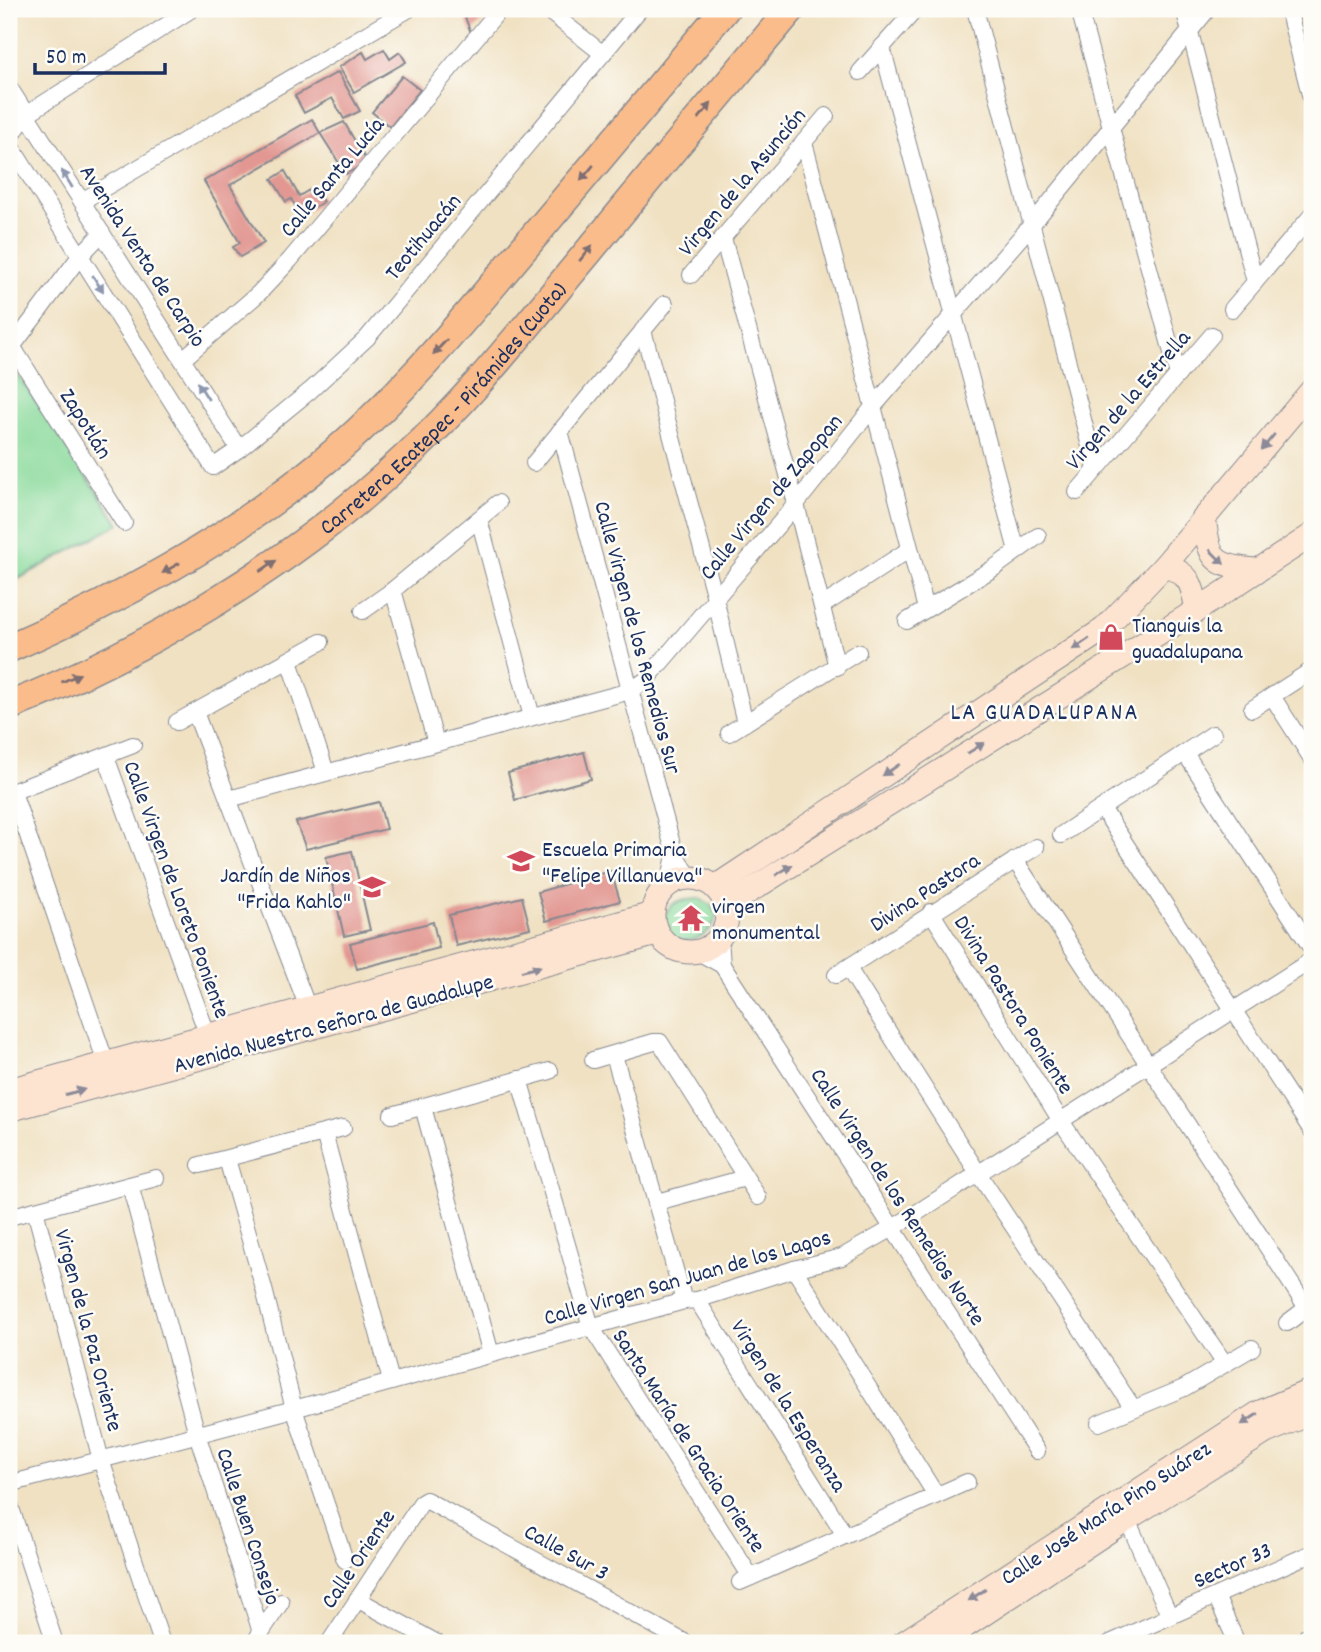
<svg xmlns="http://www.w3.org/2000/svg" width="1321" height="1652" font-family="Dekko,sans-serif">
	<style>
		.green { fill: #87d99a; stroke: #51847c; stroke-width: 2 }
		.building { fill: #e29792 }
		.lines { fill: none; stroke-linecap: round; stroke-linejoin: round }
		.street-casing { stroke: #868890; stroke-width: 18 }
		.secondary-casing { stroke: #868890; stroke-width: 25 }
		.highway-casing { stroke: #868890; stroke-width: 31 }
		.street { stroke: #fff; stroke-width: 16 }
		.secondary { stroke: #fde4d1; stroke-width: 23 }
		.highway { stroke: #fabc8b; stroke-width: 28 }
		.oneway { fill: #7f6e72 }
		.oneway2 { fill: #8d97ae }
		.oneway3 { fill: #8c8a98 }
		.labels { text-anchor: middle; stroke-width: 5; stroke-linejoin: round; paint-order: stroke }
		.street-label { font-size: 23px; fill: #1b2f5e; stroke: #fdfcf7 }
		.poi-label { font-size: 23px; fill: #1b2f5e; stroke: #fdfcf7; text-anchor: start }
		.neighbourhood-label { font-size: 24px; letter-spacing: 2px; fill: #1b2f5e; stroke: #fdfcf7 }
	</style>
	<rect width="100%" height="100%" fill="#fdfcf7"/>
	<filter id="ink" filterUnits="userSpaceOnUse"><feTurbulence type="fractalNoise" baseFrequency=".0143" numOctaves="2"/><feDisplacementMap in="SourceGraphic" scale="14" xChannelSelector="R" yChannelSelector="G"/><feConvolveMatrix kernelMatrix="1 2 1 2 8 2 1 2 1" color-interpolation-filters="sRGB"/></filter>
	<filter id="wash" filterUnits="userSpaceOnUse"><feTurbulence type="fractalNoise" baseFrequency=".00686" numOctaves="4" result="noise"/><feDisplacementMap in="SourceGraphic" scale="28" xChannelSelector="R" yChannelSelector="G"/><feGaussianBlur stdDeviation="1.57" result="paint"/><feColorMatrix in="noise" values="0 0 0 0 0 0 0 0 0 0 0 0 0 0 0 0 0 1.4 0 .05"/><feComposite in="paint" operator="in"/></filter>
	<g filter="url(#wash)">
		<rect width="100%" height="100%" fill="#f0e1c2"/>
		<g class="green">
			<polygon points="9,362 119,524 9,584"/>
			<path d="M699 898 711 905 717 916C708 939 689 946 666 937L660 926C668 903 676 899 699 898Z"/>
		</g>
		<g id="blocks">
			<g class="building">
				<polygon points="462,9 492,9 471,33"/>
				<polygon points="384,49 390,59 400,52 406,62 354,92 339,67 363,52 367,59"/>
				<polygon points="338,72 360,111 344,119 332,98 304,113 295,96"/>
				<polygon points="402,76 420,90 390,127 372,112"/>
				<polygon points="312,119 320,133 344,122 367,162 346,174 320,133 230,185 264,243 240,257 233,247 240,243 204,181"/>
				<polygon points="285,171 299,196 314,187 323,202 301,215 291,199 286,202 272,179"/>
				<polygon points="584,752 591,779 515,800 508,773"/>
				<polygon points="379,802 386,829 306,849 296,822"/>
				<polygon points="352,851 370,930 344,936 326,857"/>
				<polygon points="611,871 620,901 546,921 538,892"/>
				<polygon points="522,897 530,928 456,946 449,915"/>
				<polygon points="433,922 439,948 357,969 350,943"/>
			</g>
		</g>
	</g>
	<g filter="url(#ink)">
		<use href="#blocks" fill-opacity="0" stroke="#868890" stroke-width="2"/>
		<g class="lines">
			<defs>
				<g id="street">
					<polyline points="546,9 603,54"/>
					<polyline points="975,9 1096,469"/>
					<polyline points="1079,9 1178,375"/>
					<polyline points="1184,9 1255,282"/>
					<polyline points="1288,9 1312,102"/>
					<polyline points="882,47 1017,551"/>
					<polyline points="860,72 916,9"/>
					<polyline points="9,87 239,449"/>
					<polyline points="9,139 27,114 192,9"/>
					<polyline points="804,142 926,609"/>
					<polyline points="9,143 213,467 239,449 311,390 367,338 640,9"/>
					<polyline points="82,201 409,9"/>
					<polyline points="723,238 796,504 837,667"/>
					<polyline points="691,275 826,116"/>
					<polyline points="1232,309 1312,215"/>
					<polyline points="643,330 715,598 745,723"/>
					<polyline points="12,346 124,523"/>
					<polyline points="9,351 80,256 102,233"/>
					<polyline points="183,359 259,293 290,260 500,9"/>
					<polyline points="560,431 675,855 690,877"/>
					<polyline points="534,463 665,304"/>
					<polyline points="1077,492 1212,335"/>
					<polyline points="479,519 532,717"/>
					<polyline points="393,590 436,743"/>
					<polyline points="822,606 910,549"/>
					<polyline points="363,611 393,590 498,503"/>
					<polyline points="907,621 994,568 1038,536"/>
					<polyline points="289,661 326,772"/>
					<polyline points="1272,696 1312,759"/>
					<polyline points="1252,709 1312,670"/>
					<polyline points="195,712 308,1008"/>
					<polyline points="177,722 321,642"/>
					<polyline points="729,733 858,652"/>
					<polyline points="1185,753 1312,949"/>
					<polyline points="106,757 208,1036"/>
					<polyline points="13,792 106,1063"/>
					<polyline points="9,793 133,745"/>
					<polyline points="229,799 630,691 646,680 796,504 873,407 1033,223 1208,9"/>
					<polyline points="1102,808 1312,1131"/>
					<polyline points="1061,835 1213,734"/>
					<polyline points="1015,860 1307,1308"/>
					<polyline points="669,884 675,855"/>
					<polyline points="931,912 1061,1121 1225,1364"/>
					<polyline points="720,938 722,965 1037,1451"/>
					<polyline points="698,952 722,965"/>
					<polyline points="848,968 978,1173 1133,1408"/>
					<polyline points="836,975 1036,847"/>
					<polyline points="614,1055 684,1301"/>
					<polyline points="593,1060 654,1042 660,1042 758,1197"/>
					<polyline points="519,1079 591,1327 751,1577"/>
					<polyline points="423,1107 491,1354"/>
					<polyline points="392,1115 550,1071"/>
					<polyline points="324,1133 391,1381"/>
					<polyline points="227,1159 264,1289 294,1409 345,1560"/>
					<polyline points="200,1165 343,1128"/>
					<polyline points="130,1185 197,1434 261,1632"/>
					<polyline points="657,1202 745,1178"/>
					<polyline points="35,1210 101,1460 162,1643"/>
					<polyline points="9,1217 156,1178"/>
					<polyline points="794,1269 936,1495"/>
					<polyline points="697,1300 845,1535"/>
					<polyline points="1287,1323 1312,1304"/>
					<polyline points="1099,1423 1184,1388 1252,1348"/>
					<polyline points="9,1484 294,1409 684,1301 697,1300 794,1269 842,1257 893,1228 1312,960"/>
					<polyline points="9,1502 55,1643"/>
					<polyline points="1121,1511 1127,1519 1170,1617"/>
					<polyline points="740,1582 967,1482"/>
					<polyline points="1216,1596 1237,1643"/>
					<polyline points="357,1599 437,1643"/>
					<polyline points="1307,1636 1310,1643"/>
					<polyline points="254,1643 281,1602"/>
					<polyline points="329,1643 421,1503 426,1500 686,1643"/>
					<polyline points="1110,1643 1312,1553"/>
				</g>
				<g id="secondary">
					<path d="M1204 518C1210 560 1212 566 1256 570"/>
					<path d="M1164 566C1191 573 1192 585 1197 610"/>
					<circle cx="690" cy="915" r="37"/>
					<polyline points="715,887 1104,629 1164,566 1312,390"/>
					<polyline points="726,906 1197,610 1312,535"/>
					<polyline points="9,1090 652,914"/>
					<polyline points="9,1110 657,934"/>
					<polyline points="903,1643 1260,1412 1312,1390"/>
					<polyline points="940,1643 1127,1519 1266,1432 1312,1413"/>
				</g>
				<g id="highway">
					<path d="M9 648C121 599 227 541 322 463 398 400 461 323 524 248 591 168 658 88 725 9"/>
					<path id="s1" d="M9 706C146 652 298 560 405 458 469 399 523 330 579 263 649 178 720 93 791 9"/>
				</g>
			</defs>
			<use href="#street" class="street-casing"/>
			<use href="#secondary" class="secondary-casing"/>
			<use href="#highway" class="highway-casing"/>
			<use href="#street" class="street"/>
			<use href="#secondary" class="secondary"/>
			<use href="#highway" class="highway"/>
		</g>
		<defs><path id="oneway-solid" d="M-6-.8H1V-3.2L6.5 0L1 3.2V.8H-6Z" transform="scale(1.75)"/></defs>
		<g class="oneway">
			<use href="#oneway-solid" transform="translate(705 111) rotate(-50)"/>
			<use href="#oneway-solid" transform="translate(587 173) rotate(130)"/>
			<use href="#oneway-solid" transform="translate(586 253) rotate(-50)"/>
			<use href="#oneway-solid" transform="translate(440 347) rotate(133)"/>
			<use href="#oneway-solid" transform="translate(268 566) rotate(-34)"/>
			<use href="#oneway-solid" transform="translate(171 568) rotate(150)"/>
			<use href="#oneway-solid" transform="translate(71 678) rotate(-24)"/>
		</g>
		<g class="oneway2">
			<use href="#oneway-solid" transform="translate(67 179) rotate(-122)"/>
			<use href="#oneway-solid" transform="translate(98 284) rotate(58)"/>
			<use href="#oneway-solid" transform="translate(203 391) rotate(-122)"/>
		</g>
		<g class="oneway3">
			<use href="#oneway-solid" transform="translate(1268 442) rotate(130)"/>
			<use href="#oneway-solid" transform="translate(1217 557) rotate(45)"/>
			<use href="#oneway-solid" transform="translate(1081 644) rotate(146)"/>
			<use href="#oneway-solid" transform="translate(976 748) rotate(-32)"/>
			<use href="#oneway-solid" transform="translate(891 770) rotate(146)"/>
			<use href="#oneway-solid" transform="translate(784 870) rotate(-32)"/>
			<use href="#oneway-solid" transform="translate(531 969) rotate(-15)"/>
			<use href="#oneway-solid" transform="translate(75 1092) rotate(-15)"/>
			<use href="#oneway-solid" transform="translate(1250 1419) rotate(147)"/>
			<use href="#oneway-solid" transform="translate(977 1595) rotate(147)"/>
		</g>
	</g>
	<defs>
		<symbol id="shop-bare" viewBox="-9 -9 18 18"><path d="M-5-2.5h2.3a2.7 3.5 0 0 1 5.4 0H5L5.5 6h-11ZM-1.5-2.5h3a1.5 2.3 0 0 0-3 0Z" fill="#d1495b" stroke="#fdfcf7" stroke-width="2.5" paint-order="stroke"/></symbol>
		<symbol id="school-bare" viewBox="-9 -9 18 18"><path d="M0-5L7-2L0 1L-7-2ZM-4 1L0 2.5L4 1V4Q0 6-4 4Z" fill="#d1495b" stroke="#fdfcf7" stroke-width="2.5" paint-order="stroke"/></symbol>
		<symbol id="temple-bare" viewBox="-9 -9 18 18"><path d="M0-6L5-2H3V0L6.5 2.5H4V6H1.5V3h-3V6H-4V2.5H-6.5L-3 0V-2H-5Z" fill="#d1495b" stroke="#fdfcf7" stroke-width="2.5" paint-order="stroke"/></symbol>
	</defs>
	<g fill-rule="evenodd">
		<use href="#shop-bare" x="1092" y="618" width="38" height="38"/>
		<use href="#school-bare" x="502" y="842" width="38" height="38"/>
		<use href="#school-bare" x="353" y="868" width="38" height="38"/>
		<use href="#temple-bare" x="672" y="899" width="38" height="38"/>
	</g>
	<g class="labels">
		<g class="street-label">
			<text transform="translate(331 176) rotate(-50)" y="8">Calle Santa Lucía</text>
			<text transform="translate(741 181) rotate(-50)" y="8">Virgen de la Asunción</text>
			<text transform="translate(422 236) rotate(-50)" y="8">Teotihuacán</text>
			<text transform="translate(144 255) rotate(57)" y="8">Avenida Venta de Carpio</text>
			<text transform="translate(1127 399) rotate(-49)" y="8">Virgen de la Estrella</text>
			<text dy="8" stroke="none"><textPath href="#s1" startOffset="532">Carretera Ecatepec - Pirámides (Cuota)</textPath></text>
			<text transform="translate(87 423) rotate(58)" y="8">Zapotlán</text>
			<text transform="translate(770 496) rotate(-50)" y="8">Calle Virgen de Zapopan</text>
			<text transform="translate(639 637) rotate(75)" y="8">Calle Virgen de los Remedios Sur</text>
			<text transform="translate(178 889) rotate(70)" y="8">Calle Virgen de Loreto Poniente</text>
			<text transform="translate(924 891) rotate(-33)" y="8">Divina Pastora</text>
			<text transform="translate(1015 1004) rotate(58)" y="8">Divina Pastora Poniente</text>
			<text transform="translate(333 1022) rotate(-15)" y="8">Avenida Nuestra Señora de Guadalupe</text>
			<text transform="translate(899 1196) rotate(57)" y="8">Calle Virgen de los Remedios Norte</text>
			<text transform="translate(687 1276) rotate(-16)" y="8">Calle Virgen San Juan de los Lagos</text>
			<text transform="translate(90 1330) rotate(75)" y="8">Virgen de la Paz Oriente</text>
			<text transform="translate(790 1405) rotate(58)" y="8">Virgen de la Esperanza</text>
			<text transform="translate(690 1440) rotate(57)" y="8">Santa María de Gracia Oriente</text>
			<text transform="translate(1105 1512) rotate(-33)" y="8">Calle José María Pino Suárez</text>
			<text transform="translate(250 1526) rotate(72)" y="8">Calle Buen Consejo</text>
			<text transform="translate(567 1551) rotate(29)" y="8">Calle Sur 3</text>
			<text transform="translate(357 1558) rotate(-56)" y="8">Calle Oriente</text>
			<text transform="translate(1232 1564) rotate(-24)" y="8">Sector 33</text>
		</g>
		<g class="poi-label">
			<text x="1132" y="632">Tianguis la<tspan x="1132" dy="26">guadalupana</tspan></text>
			<text x="542" y="856">Escuela Primaria<tspan x="542" dy="26">"Felipe Villanueva"</tspan></text>
			<text x="351" y="882" text-anchor="end">Jardín de Niños<tspan x="351" dy="26">"Frida Kahlo"</tspan></text>
			<text x="712" y="913">virgen<tspan x="712" dy="26">monumental</tspan></text>
		</g>
		<g class="neighbourhood-label">
			<text x="1045" y="719">LA GUADALUPANA</text>
		</g>
	</g>
	<rect width="1321" height="1652" fill="none" stroke="#fdfcf7" stroke-width="35"/>
	<path d="M35 63v10h130v-10" fill="none" stroke="#1b2f5e" stroke-width="3.5"/>
	<text x="46" y="63" font-size="21" fill="#1b2f5e" stroke="#fdfcf7" stroke-width="5" paint-order="stroke">50 m</text>
</svg>
